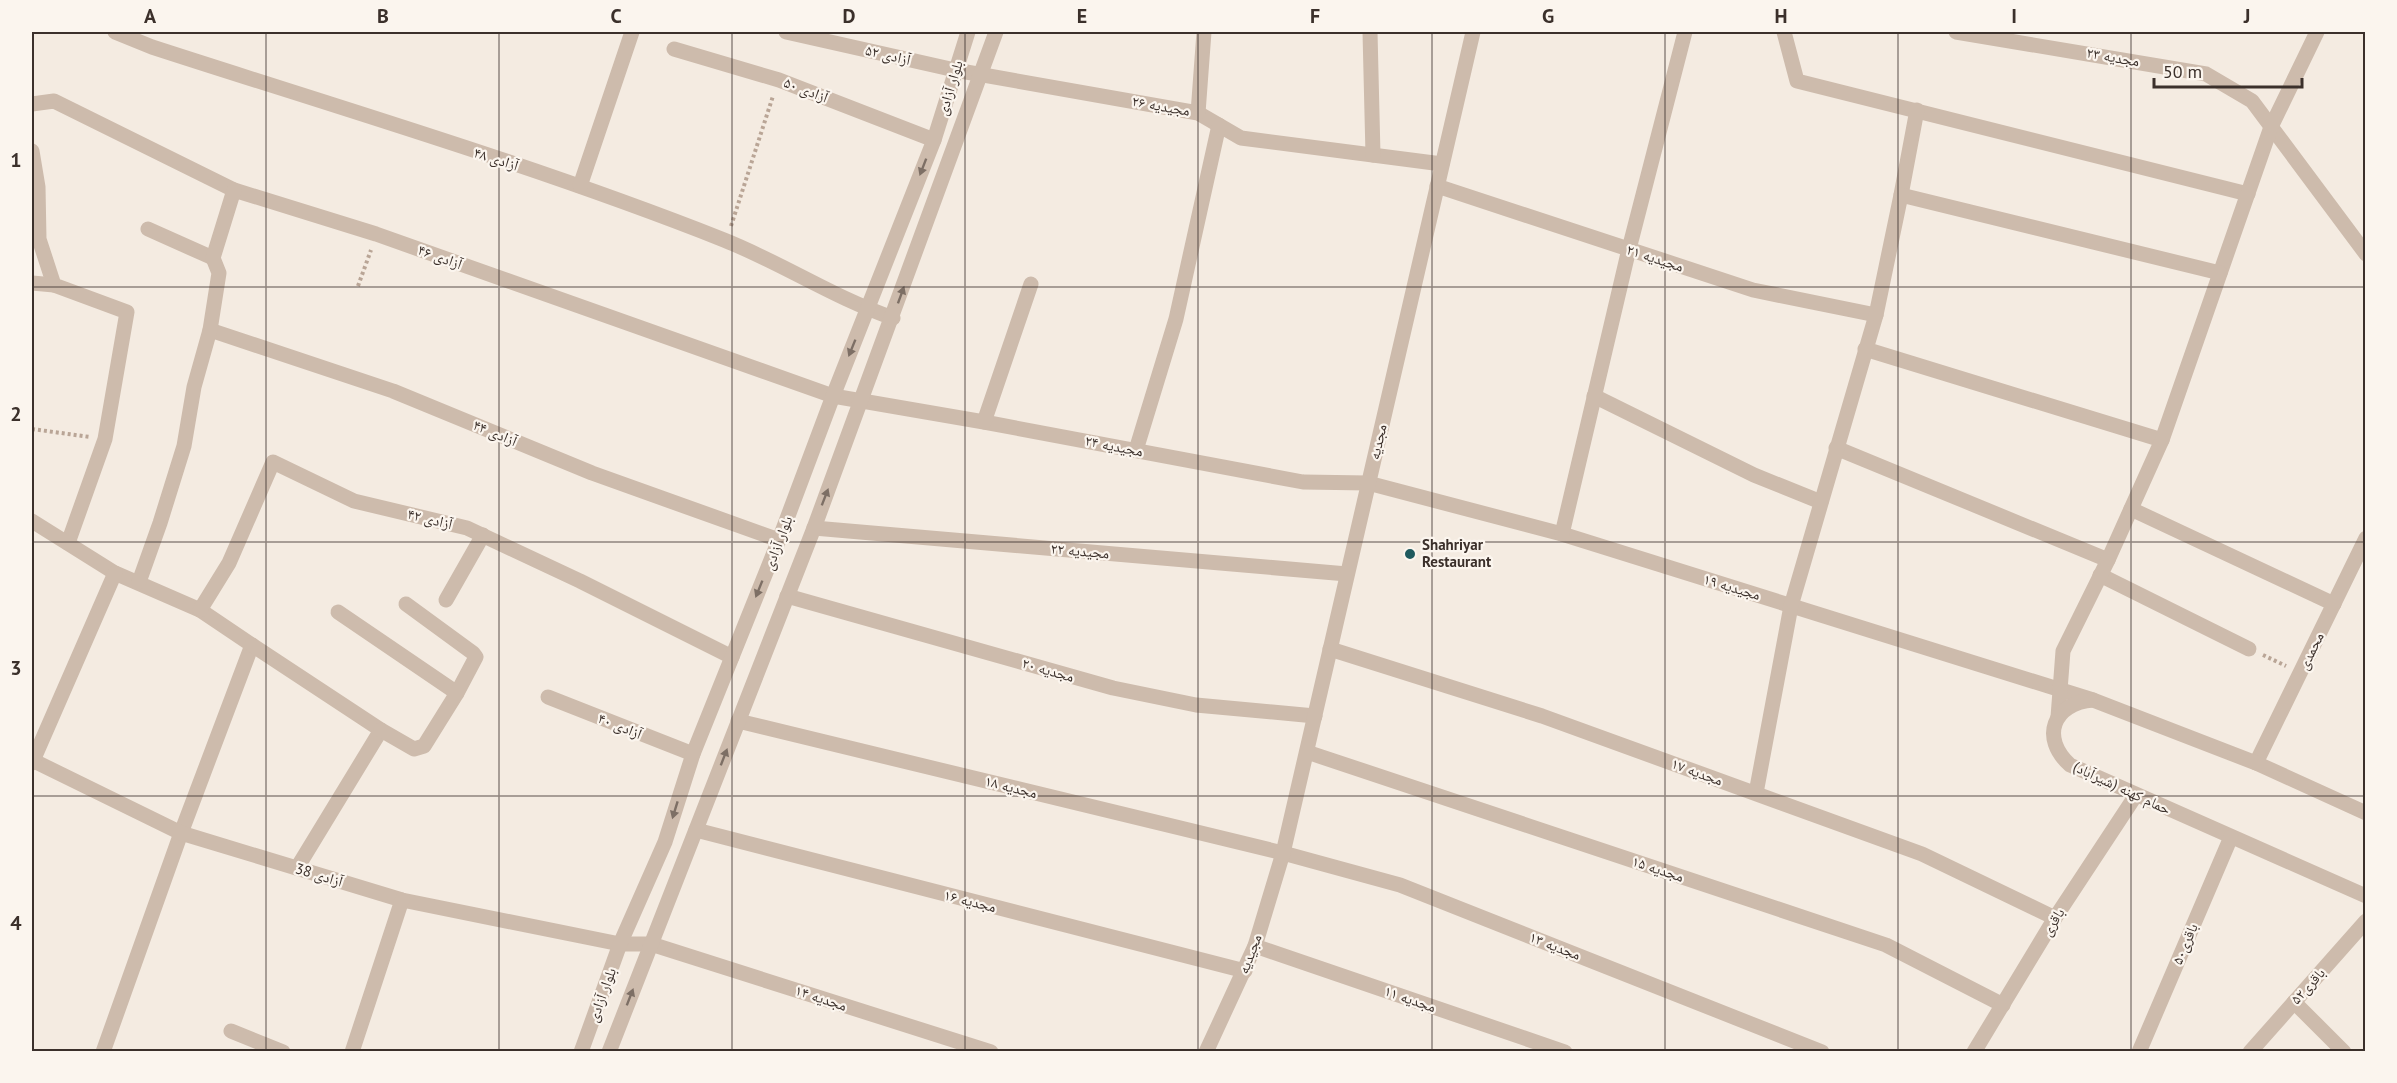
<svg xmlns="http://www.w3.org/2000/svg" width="2397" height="1083" font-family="'PT Sans','Noto Naskh Arabic',sans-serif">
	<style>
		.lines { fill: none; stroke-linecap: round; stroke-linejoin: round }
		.path { stroke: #b9a596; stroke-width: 4; stroke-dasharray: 3 3; stroke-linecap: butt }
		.minor { stroke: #cdbbac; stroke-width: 15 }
		.oneway { fill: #7d6f65 }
		.grid { fill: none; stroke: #3b302b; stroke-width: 1.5; stroke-opacity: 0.55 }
		.poi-dot { fill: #1f5a5e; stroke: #fbf5ee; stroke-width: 2 }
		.labels { text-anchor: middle; stroke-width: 4.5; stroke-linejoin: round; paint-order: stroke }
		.street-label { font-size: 15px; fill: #3b302b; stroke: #fbf5ee }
		.poi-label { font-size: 15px; font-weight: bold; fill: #3b302b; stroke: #fbf5ee; text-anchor: start }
		.neatline { fill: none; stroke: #3b302b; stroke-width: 2 }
		.grid-label { font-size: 20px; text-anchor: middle; font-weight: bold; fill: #3b302b }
	</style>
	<rect width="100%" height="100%" fill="#f4ebe1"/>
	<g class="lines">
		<g class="path">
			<polyline points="731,226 773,96"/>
			<polyline points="358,286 371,250"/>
			<polyline points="32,429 90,437"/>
			<polyline points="2263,655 2286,666"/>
		</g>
		<g class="minor">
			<path d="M115 32 152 47C343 109 537 166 724 240 782 263 834 298 893 318"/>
			<polyline points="786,32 955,70 1198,113 1241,138 1442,164"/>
			<polyline points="1370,32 1373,155"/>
			<polyline points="1784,32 1797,81 2248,194"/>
			<polyline points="1956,32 2206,74 2252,101 2366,254"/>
			<polyline points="674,49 779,80 934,140"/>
			<polyline points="32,104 54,101 234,190 376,234 833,396 984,422 1303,482 1368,483 1562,534 2093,700"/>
			<polyline points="1198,113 1204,32"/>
			<polyline points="32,151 38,187 39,239 54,285 127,312 105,439 68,543"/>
			<polyline points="580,186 632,32"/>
			<polyline points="1437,186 1753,290 1876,315"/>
			<polyline points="1901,195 1917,110"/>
			<polyline points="148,229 213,258"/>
			<polyline points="32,283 54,285"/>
			<polyline points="210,330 393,391 592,473 779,540"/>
			<polyline points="1865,349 2162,440"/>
			<polyline points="1594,396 1754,475 1821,502"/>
			<polyline points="984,422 1031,284"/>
			<polyline points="1836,448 2108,560"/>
			<polyline points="1136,450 1176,319 1219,125"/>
			<polyline points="2131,509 2334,604"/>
			<polyline points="32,521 115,573 200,610 252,645 181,833 103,1052"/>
			<polyline points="814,528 1347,574"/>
			<polyline points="1562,534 1629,249 1685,32"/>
			<polyline points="2100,575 2249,649"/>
			<polyline points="139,582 160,523 184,446 194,387 210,330 219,273 213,258 234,190"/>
			<polyline points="787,596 1113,688 1196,705 1315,716"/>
			<polyline points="446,600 483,535"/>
			<polyline points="200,610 229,563 273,462 354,501 467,528 580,581 732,657"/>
			<polyline points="338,612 457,693"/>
			<polyline points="252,645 381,730 297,868"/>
			<polyline points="1330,649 1542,716 1922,854 2055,918"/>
			<polyline points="548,697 693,754"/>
			<polyline points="2058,717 2063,651 2108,560 2162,440 2271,127 2317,32"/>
			<polyline points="738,721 1283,853 1400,885 1822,1052"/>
			<polyline points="381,730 414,749 424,746 457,693 476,657 473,653 406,604"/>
			<polyline points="1307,752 1886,945 2003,1005"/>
			<polyline points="32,760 181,833 402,900 620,944 651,944 991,1052"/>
			<polyline points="32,763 115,573"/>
			<polyline points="2256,763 2366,538"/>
			<polyline points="1756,793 1791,606 1876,315 1901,195 2220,273"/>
			<path d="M2366 813 2256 763 2093 700C2053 703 2040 738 2070 765L2366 896"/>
			<polyline points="696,830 1245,971"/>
			<polyline points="1255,946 1565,1052"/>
			<polyline points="2294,1002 2344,1052"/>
			<polyline points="231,1031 283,1052"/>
			<polyline points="352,1052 402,900"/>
			<polyline points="581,1052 620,944 665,842 693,754 779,540 833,396 934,140 968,32"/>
			<polyline points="609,1052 814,528 996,32"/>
			<polyline points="1206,1052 1255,946 1283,853 1473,32"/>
			<polyline points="1974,1052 2055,918 2136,795"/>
			<polyline points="2139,1052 2231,837"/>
			<polyline points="2250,1052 2366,921"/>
		</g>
	</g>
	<defs><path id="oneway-solid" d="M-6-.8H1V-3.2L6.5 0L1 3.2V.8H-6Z" transform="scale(1.5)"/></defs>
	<g class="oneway">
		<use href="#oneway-solid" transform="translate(923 167) rotate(111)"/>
		<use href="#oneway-solid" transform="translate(901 295) rotate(-70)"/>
		<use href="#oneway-solid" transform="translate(852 348) rotate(112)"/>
		<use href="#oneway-solid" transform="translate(825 497) rotate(-69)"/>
		<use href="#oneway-solid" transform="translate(759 589) rotate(112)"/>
		<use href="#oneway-solid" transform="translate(724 757) rotate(-69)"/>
		<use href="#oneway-solid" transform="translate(675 810) rotate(107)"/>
		<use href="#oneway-solid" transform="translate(630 997) rotate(-69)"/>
	</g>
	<path class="grid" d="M266 32V1052M499 32V1052M732 32V1052M965 32V1052M1198 32V1052M1432 32V1052M1665 32V1052M1898 32V1052M2131 32V1052M32 287H2366M32 542H2366M32 796H2366"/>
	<circle class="poi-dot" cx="1410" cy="554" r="6"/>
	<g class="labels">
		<g class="street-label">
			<text transform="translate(888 55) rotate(13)" y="5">آزادی ۵۲</text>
			<text transform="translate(2113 57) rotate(10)" y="5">مجدیه ۲۳</text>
			<text transform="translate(950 88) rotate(-73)" y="5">بلوار آزادی</text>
			<text transform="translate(806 90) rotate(21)" y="5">آزادی ۵۰</text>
			<text transform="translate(1161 106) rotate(10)" y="5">مجیدیه ۲۶</text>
			<text transform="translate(496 159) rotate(18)" y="5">آزادی ۴۸</text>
			<text transform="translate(440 257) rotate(20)" y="5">آزادی ۴۶</text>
			<text transform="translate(1655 258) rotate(18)" y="5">مجیدیه ۲۱</text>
			<text transform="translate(495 433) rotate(23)" y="5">آزادی ۴۴</text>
			<text transform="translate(1378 442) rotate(-77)" y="5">مجدیه</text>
			<text transform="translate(1114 446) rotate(11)" y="5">مجیدیه ۲۴</text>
			<text transform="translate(430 519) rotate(14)" y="5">آزادی ۴۲</text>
			<text transform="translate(778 543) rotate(-69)" y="5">بلوار آزادی</text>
			<text transform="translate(1080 551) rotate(5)" y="5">مجیدیه ۲۲</text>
			<text transform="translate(1732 587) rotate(17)" y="5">مجیدیه ۱۹</text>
			<text transform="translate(2311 651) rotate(-64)" y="5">محمدی</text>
			<text transform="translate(1048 670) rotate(16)" y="5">مجدیه ۲۰</text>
			<text transform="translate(620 726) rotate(22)" y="5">آزادی ۴۰</text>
			<text transform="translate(1697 772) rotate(20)" y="5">مجدیه ۱۷</text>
			<text transform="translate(1011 787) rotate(14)" y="5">مجدیه ۱۸</text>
			<text transform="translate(2122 788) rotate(25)" y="5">حمام کهنه (شیرآباد)</text>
			<text transform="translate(1658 869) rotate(18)" y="5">مجدیه ۱۵</text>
			<text transform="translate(319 875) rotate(17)" y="5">آزادی 38</text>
			<text transform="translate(970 901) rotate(14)" y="5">مجدیه ۱۶</text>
			<text transform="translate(2053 922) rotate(-58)" y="5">باقری</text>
			<text transform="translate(2185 944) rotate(-67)" y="5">باقری۵۰</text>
			<text transform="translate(1555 946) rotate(21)" y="5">مجدیه ۱۳</text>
			<text transform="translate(1250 954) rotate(-69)" y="5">مجیدیه</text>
			<text transform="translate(2308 986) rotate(-48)" y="5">باقری۵۲</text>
			<text transform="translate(602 995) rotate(-70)" y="5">بلوار آزادی</text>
			<text transform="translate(821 998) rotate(18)" y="5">مجدیه ۱۴</text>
			<text transform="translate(1410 999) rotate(19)" y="5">مجدیه ۱۱</text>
		</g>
		<g class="poi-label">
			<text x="1422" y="550">Shahriyar<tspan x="1422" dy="17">Restaurant</tspan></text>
		</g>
	</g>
	<rect width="2397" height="1083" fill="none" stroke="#fbf5ee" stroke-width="66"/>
	<path d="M2154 78v9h148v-9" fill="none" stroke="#3b302b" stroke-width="3"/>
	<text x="2163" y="78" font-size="18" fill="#3b302b" stroke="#fbf5ee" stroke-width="4.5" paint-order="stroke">50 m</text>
	<rect x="33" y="33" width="2331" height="1017" class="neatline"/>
	<g class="grid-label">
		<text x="150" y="23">A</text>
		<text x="383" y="23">B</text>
		<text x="616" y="23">C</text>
		<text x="849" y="23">D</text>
		<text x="1082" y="23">E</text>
		<text x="1315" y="23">F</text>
		<text x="1548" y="23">G</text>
		<text x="1781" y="23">H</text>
		<text x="2014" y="23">I</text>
		<text x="2247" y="23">J</text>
		<text x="16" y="167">1</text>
		<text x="16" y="421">2</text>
		<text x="16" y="675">3</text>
		<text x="16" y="930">4</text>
	</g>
</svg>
